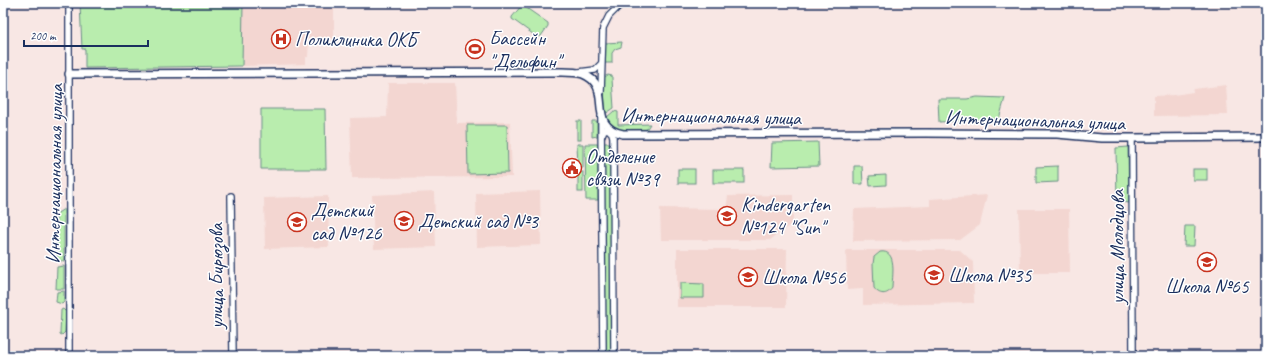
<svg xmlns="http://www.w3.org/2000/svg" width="1269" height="359" font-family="Caveat,sans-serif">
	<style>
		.built { fill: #f3d6d1 }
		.green { fill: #b9edae; stroke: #6a8e86 }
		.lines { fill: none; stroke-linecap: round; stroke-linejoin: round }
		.minor-casing { stroke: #1b2f5e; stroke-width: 8 }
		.major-casing { stroke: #1b2f5e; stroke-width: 10 }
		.minor { stroke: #fff; stroke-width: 5.5 }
		.major { stroke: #fff; stroke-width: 7 }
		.labels { text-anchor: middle; stroke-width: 3; stroke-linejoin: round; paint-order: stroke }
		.poi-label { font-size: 20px; fill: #1b2f5e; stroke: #fff; text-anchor: start }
		.street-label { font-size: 20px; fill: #1b2f5e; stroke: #fff }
	</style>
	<rect width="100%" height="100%" fill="#f8e7e4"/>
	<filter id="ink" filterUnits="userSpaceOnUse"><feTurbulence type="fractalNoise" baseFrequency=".025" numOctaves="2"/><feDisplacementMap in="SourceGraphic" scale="8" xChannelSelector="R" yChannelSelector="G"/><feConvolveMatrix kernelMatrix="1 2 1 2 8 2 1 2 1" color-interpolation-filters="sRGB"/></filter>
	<g filter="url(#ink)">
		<g class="built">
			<polygon points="80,3 334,3 334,39 309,40 308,57 306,57 306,64 242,66 85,68 85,49 82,49"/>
			<polygon points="388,83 455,83 457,123 510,122 512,177 352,178 350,118 387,117"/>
			<polygon points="1226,85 1228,115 1154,116 1154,96 1174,95 1193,92 1194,89"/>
			<polygon points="540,191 541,245 477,247 476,193"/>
			<polygon points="434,192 436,247 374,249 372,195"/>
			<polygon points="793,195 793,223 770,240 661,240 660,208 726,209 728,196"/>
			<polygon points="987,195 980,225 960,240 853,241 854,209 930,206 930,199"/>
			<polygon points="328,196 329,247 265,249 264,198"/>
			<polygon points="1019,209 1069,209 1070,273 1020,273"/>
			<polygon points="677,249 787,249 786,307 677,307"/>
			<polygon points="846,250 960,250 973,262 974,303 863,305 863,289 847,290"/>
		</g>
		<g class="green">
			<polygon points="80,3 122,3 123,4 243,3 242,66 85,68 85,49 82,49"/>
			<polygon points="522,5 548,23 548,26 541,36 537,37 512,19 512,17"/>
			<polygon points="622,42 621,47 615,49 612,53 612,63 604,63 605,43"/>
			<polygon points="608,75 612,76 612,79 614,108 605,114 604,77"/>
			<polygon points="977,97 1005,98 999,119 939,122 938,99 967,99"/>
			<polygon points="261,109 325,109 326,169 261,169"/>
			<path d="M614 111 618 112V125L650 124 646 130C632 131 613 133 607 117Z"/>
			<rect x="577" y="121" width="4" height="19"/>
			<polygon points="592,121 597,121 597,136 592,137"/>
			<polygon points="467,125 507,125 508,173 468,174"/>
			<polygon points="818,142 819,166 771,167 772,143"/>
			<polygon points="603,143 611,143 612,355 606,355"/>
			<polygon points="577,144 583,144 583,168 578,168"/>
			<polygon points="585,144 598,144 598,200 586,200"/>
			<polygon points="1128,147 1129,203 1117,201 1116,148"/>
			<polygon points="854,166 862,166 863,184 854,184"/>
			<polygon points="1058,166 1058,182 1036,183 1036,167"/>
			<rect x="678" y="169" width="17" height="14"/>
			<rect x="1193" y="169" width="14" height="11"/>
			<rect x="713" y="170" width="31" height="13"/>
			<rect x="578" y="172" width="5" height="20"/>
			<polygon points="886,175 886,185 870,186 869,176"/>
			<polygon points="64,209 64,261 57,261 56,214"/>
			<polygon points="1185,226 1195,226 1194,246 1184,246"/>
			<polygon points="1266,240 1266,283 1262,279 1262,245"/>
			<path d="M880 252C898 249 892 277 892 288 887 296 879 295 874 288L873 264 874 257Z"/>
			<polygon points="64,266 64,289 56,289 57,267"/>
			<polygon points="680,283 704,284 704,298 680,298"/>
			<polygon points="64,291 64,302 62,304 56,302 57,292"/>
			<polygon points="63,309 66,312 65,332 62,335 60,334 61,310"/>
		</g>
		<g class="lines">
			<defs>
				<g id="minor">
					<polyline points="69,3 69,356"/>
					<polyline points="579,72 595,70 601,64"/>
					<polyline points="601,92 603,28 609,16 622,3"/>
					<polyline points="601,117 603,356"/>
					<polyline points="602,135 604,130 608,129 612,133 613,137 614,350 613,356"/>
					<polyline points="1132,138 1133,356"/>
					<polyline points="231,196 233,356"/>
					<polyline points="513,356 603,355"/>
				</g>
				<path id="major" d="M69 74 552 72C562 72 573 71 583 74 616 87 584 126 623 134L926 133 1057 134 1102 138H1132L1266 137"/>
			</defs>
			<use href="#minor" class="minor-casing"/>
			<use href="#major" class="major-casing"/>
			<use href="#minor" class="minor"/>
			<use href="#major" class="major"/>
		</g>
	</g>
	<defs>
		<symbol id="hospital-ring" viewBox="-11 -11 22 22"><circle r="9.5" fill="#fff" stroke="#c8321e" stroke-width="1.5"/><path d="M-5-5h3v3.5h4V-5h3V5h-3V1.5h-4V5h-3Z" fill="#c8321e"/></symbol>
		<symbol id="stadium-ring" viewBox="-11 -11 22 22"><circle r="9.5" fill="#fff" stroke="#c8321e" stroke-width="1.5"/><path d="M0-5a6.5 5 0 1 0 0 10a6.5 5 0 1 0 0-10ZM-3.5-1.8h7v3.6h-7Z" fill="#c8321e"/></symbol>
		<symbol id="civic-ring" viewBox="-11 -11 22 22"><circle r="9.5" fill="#fff" stroke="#c8321e" stroke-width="1.5"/><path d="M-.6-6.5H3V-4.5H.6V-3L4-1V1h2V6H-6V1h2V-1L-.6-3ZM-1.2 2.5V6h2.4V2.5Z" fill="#c8321e"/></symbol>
		<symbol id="school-ring" viewBox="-11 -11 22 22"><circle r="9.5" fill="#fff" stroke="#c8321e" stroke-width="1.5"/><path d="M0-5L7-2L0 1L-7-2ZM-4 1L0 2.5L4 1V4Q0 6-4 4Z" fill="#c8321e"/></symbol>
	</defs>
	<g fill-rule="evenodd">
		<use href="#hospital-ring" x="270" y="28" width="22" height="22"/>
		<use href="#stadium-ring" x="464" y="38" width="22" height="22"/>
		<use href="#civic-ring" x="561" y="157" width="22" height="22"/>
		<use href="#school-ring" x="716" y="205" width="22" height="22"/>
		<use href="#school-ring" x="393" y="210" width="22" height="22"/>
		<use href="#school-ring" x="286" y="211" width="22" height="22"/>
		<use href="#school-ring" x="1196" y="251" width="22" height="22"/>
		<use href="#school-ring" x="923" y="264" width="22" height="22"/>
		<use href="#school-ring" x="737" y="266" width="22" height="22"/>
	</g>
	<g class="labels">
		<g class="poi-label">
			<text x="489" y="45">Бассейн<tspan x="489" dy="23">"Дельфин"</tspan></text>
			<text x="295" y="46">Поликлиника ОКБ</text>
			<text x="586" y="163">Отделение<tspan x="586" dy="23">связи №39</tspan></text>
			<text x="741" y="211">Kindergarten<tspan x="741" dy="23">№124 "Sun"</tspan></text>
			<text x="311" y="217">Детский<tspan x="311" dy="23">сад №126</tspan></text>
			<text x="418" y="228">Детский сад №3</text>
			<text x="948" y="282">Школа №35</text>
			<text x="762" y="284">Школа №56</text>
			<text x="1207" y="293" text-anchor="middle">Школа №65</text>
		</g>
		<g class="street-label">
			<text transform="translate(711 116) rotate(1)" y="7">Интернациональная улица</text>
			<text transform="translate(1035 120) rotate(2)" y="7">Интернациональная улица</text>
			<text transform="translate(54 174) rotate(-89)" y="7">Интернациональная улица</text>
			<text transform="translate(1117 247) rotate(-90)" y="7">улица Молодцова</text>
			<text transform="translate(216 276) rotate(-90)" y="7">улица Бирюзова</text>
		</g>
	</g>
	<rect width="1269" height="359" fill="none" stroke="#fff" stroke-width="16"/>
	<rect x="8" y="8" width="1253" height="343" fill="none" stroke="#1b2f5e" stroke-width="1.5" filter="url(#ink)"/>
	<path d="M24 40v6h124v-6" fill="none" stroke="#1b2f5e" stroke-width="2"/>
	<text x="30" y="40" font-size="12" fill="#1b2f5e" stroke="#ffffff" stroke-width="3" paint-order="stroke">200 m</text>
</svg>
